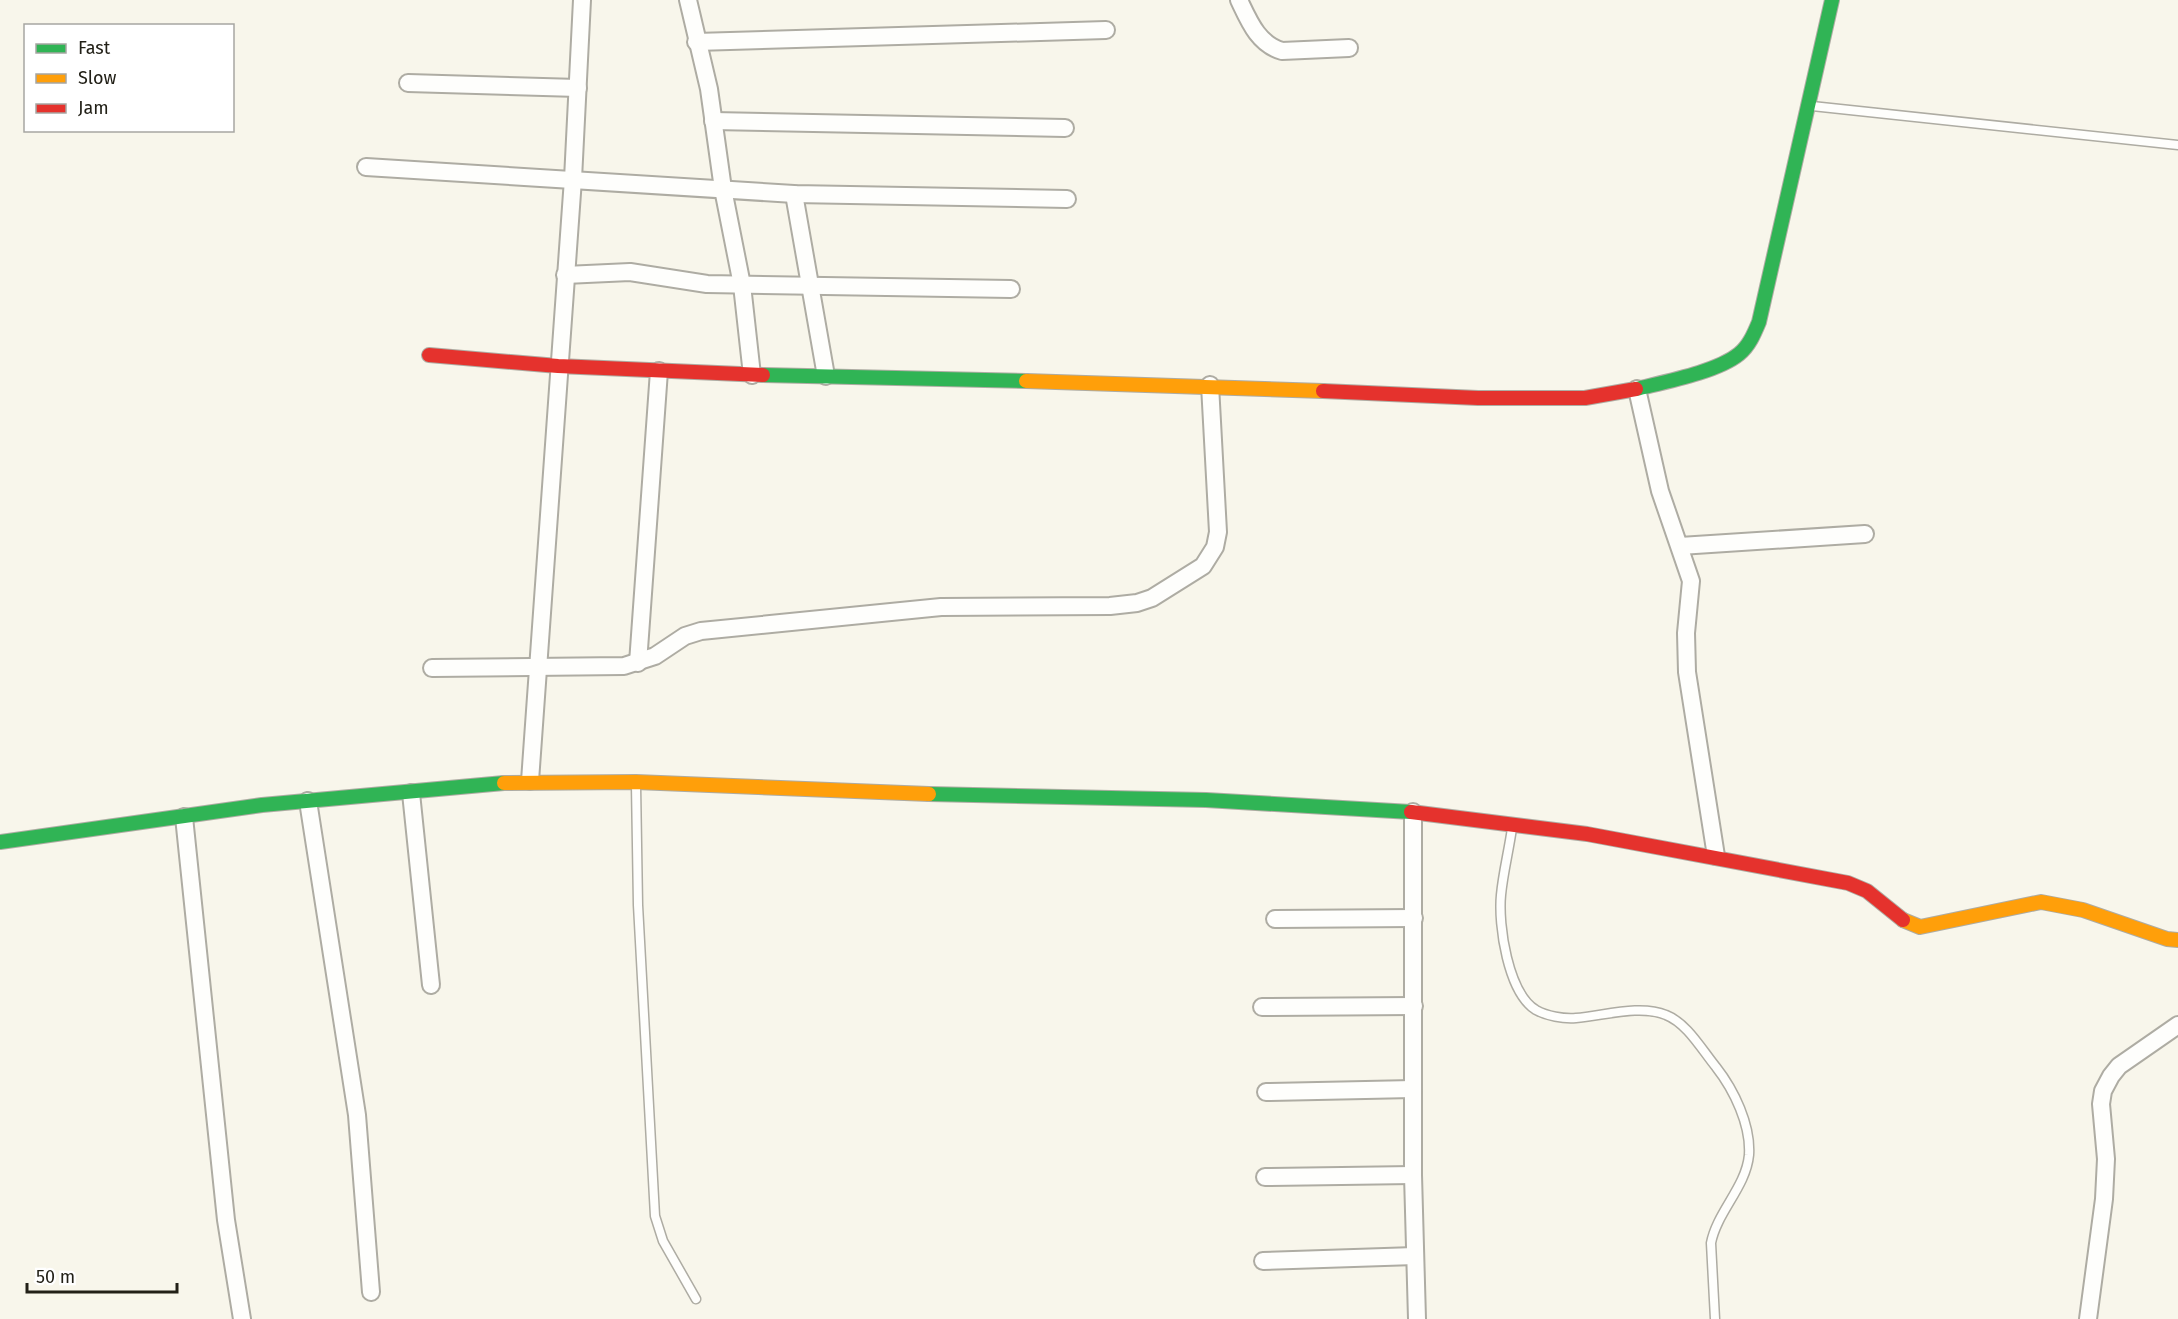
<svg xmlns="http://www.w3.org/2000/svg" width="2178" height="1319" font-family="'Fira Sans',sans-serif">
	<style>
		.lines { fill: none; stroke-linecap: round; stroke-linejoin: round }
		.lane-casing { stroke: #aeaca3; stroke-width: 11 }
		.street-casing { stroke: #aeaca3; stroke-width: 20 }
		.fast-casing { stroke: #aeaca3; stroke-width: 16 }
		.slow-casing { stroke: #aeaca3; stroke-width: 16 }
		.jam-casing { stroke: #aeaca3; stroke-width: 16 }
		.lane { stroke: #fefefc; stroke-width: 8 }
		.street { stroke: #fefefc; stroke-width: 16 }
		.fast { stroke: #30b455; stroke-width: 14 }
		.slow { stroke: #ff9f0a; stroke-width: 14 }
		.jam { stroke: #e5322d; stroke-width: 14 }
	</style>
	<rect width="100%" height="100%" fill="#f8f6eb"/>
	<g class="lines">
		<defs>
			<g id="lane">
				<polyline points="1812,106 2178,145"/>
				<polyline points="636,785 638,905 655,1216 663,1241 696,1299"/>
				<path d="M1512 828C1509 850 1503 873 1501 895 1498 925 1508 993 1536 1010 1547 1016 1563 1019 1576 1018 1603 1016 1640 1004 1666 1015 1687 1023 1702 1050 1716 1067 1734 1090 1751 1125 1749 1155 1746 1187 1717 1212 1711 1243L1715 1319"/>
			</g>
			<g id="street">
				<polyline points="688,0 709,89 723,189 742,285 752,375"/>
				<path d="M1239 0C1249 21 1258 44 1282 51L1349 48"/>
				<polyline points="696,42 1106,30"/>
				<polyline points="408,83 578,88"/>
				<polyline points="713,121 1065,128"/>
				<polyline points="366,167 794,194 1067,199"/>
				<polyline points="794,194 826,376"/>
				<polyline points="565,275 630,272 707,284 1011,289"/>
				<polyline points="1637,389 1660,491 1691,581 1686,633 1687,672 1716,856"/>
				<polyline points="1680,546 1865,534"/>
				<polyline points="638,663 659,371"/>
				<polyline points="432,668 624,666 655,656 685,636 701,631 941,607 1110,606 1137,603 1152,598 1203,566 1215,547 1218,532 1210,385"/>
				<polyline points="530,781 573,179 582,0"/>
				<polyline points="411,793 431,985"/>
				<polyline points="308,801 357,1115 371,1292"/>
				<polyline points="1413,812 1413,1175 1417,1319"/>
				<polyline points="184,817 226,1220 242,1319"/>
				<polyline points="1275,919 1414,918"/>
				<polyline points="1262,1007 1414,1006"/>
				<polyline points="1266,1092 1413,1089"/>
				<polyline points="1265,1177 1413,1175"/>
				<polyline points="1263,1261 1415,1256"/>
				<polyline points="2088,1319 2104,1199 2106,1159 2101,1104 2103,1091 2111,1076 2119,1066 2178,1025"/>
			</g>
			<g id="fast">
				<polyline points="763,375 1026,381"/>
				<path d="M1636 389C1664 382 1717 372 1739 354 1749 346 1754 334 1759 322L1832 0"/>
				<polyline points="929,794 1206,800 1411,812"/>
				<polyline points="0,842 262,805 504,783"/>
			</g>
			<g id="slow">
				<polyline points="1026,381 1323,391"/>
				<polyline points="504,783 636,782 929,794"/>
				<polyline points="1903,920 1920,927 2041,902 2083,910 2167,939 2178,940"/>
			</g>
			<g id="jam">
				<polyline points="429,355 558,366 763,375"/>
				<polyline points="1323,391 1478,398 1585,398 1636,389"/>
				<polyline points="1411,812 1587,834 1848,883 1867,891 1903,920"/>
			</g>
		</defs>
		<use href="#lane" class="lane-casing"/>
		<use href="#street" class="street-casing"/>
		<use href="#fast" class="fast-casing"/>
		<use href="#slow" class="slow-casing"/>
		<use href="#jam" class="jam-casing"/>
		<use href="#lane" class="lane"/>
		<use href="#street" class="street"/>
		<use href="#fast" class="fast"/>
		<use href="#slow" class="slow"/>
		<use href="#jam" class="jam"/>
	</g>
	<rect x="24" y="24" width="210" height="108" fill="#ffffff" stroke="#a7a6a2" stroke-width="1.5"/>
	<rect x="36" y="44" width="30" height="9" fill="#30b455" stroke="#a7a6a2" stroke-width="1.5"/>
	<text x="78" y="54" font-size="18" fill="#222017">Fast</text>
	<rect x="36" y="74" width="30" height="9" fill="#ff9f0a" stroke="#a7a6a2" stroke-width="1.5"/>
	<text x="78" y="84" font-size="18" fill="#222017">Slow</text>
	<rect x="36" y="104" width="30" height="9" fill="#e5322d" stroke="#a7a6a2" stroke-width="1.5"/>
	<text x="78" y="114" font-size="18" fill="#222017">Jam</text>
	<path d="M27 1283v9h150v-9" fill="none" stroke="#222017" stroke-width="3"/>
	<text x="36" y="1283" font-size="18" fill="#222017" stroke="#ffffff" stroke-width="4.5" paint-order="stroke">50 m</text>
</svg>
